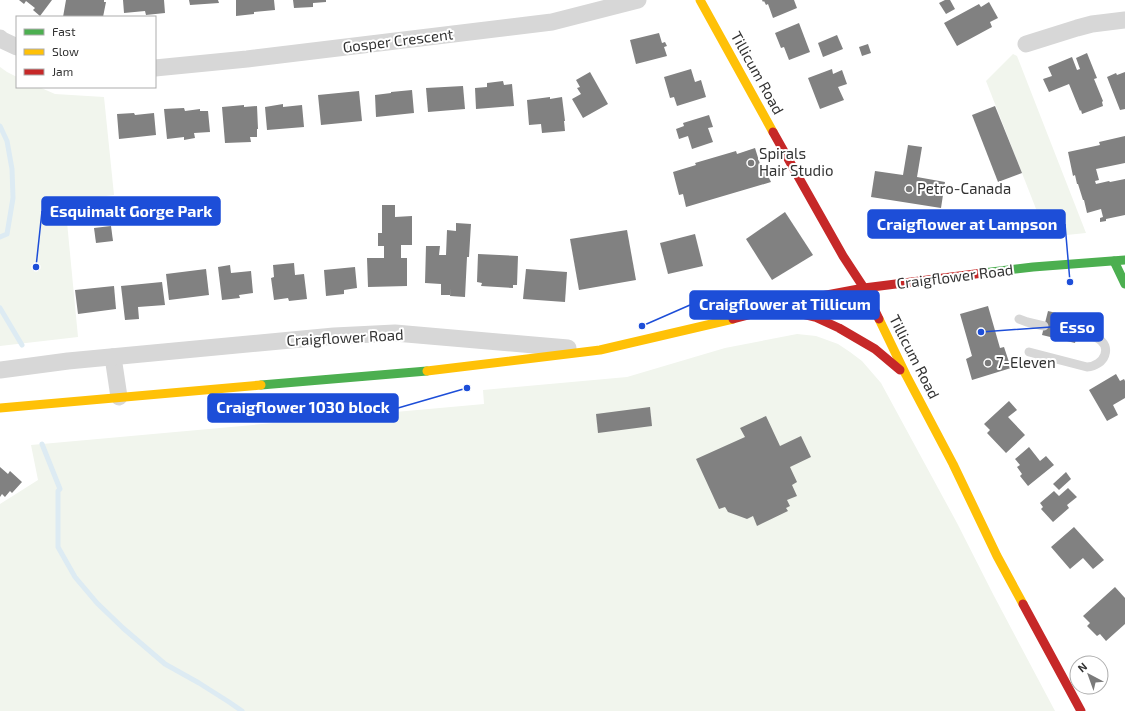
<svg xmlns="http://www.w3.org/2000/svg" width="1125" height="711" font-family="'Exo 2',sans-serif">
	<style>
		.green { fill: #f1f5ed }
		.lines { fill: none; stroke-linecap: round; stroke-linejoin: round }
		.stream { stroke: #ddebf3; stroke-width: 5 }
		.building { fill: #818181 }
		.lane { stroke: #d7d7d7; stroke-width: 9 }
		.street { stroke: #d7d7d7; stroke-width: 17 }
		.fast { stroke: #4caf50; stroke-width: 9 }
		.slow { stroke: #ffc107; stroke-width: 9 }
		.jam { stroke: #c62828; stroke-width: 9 }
		.poi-dot { fill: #7a7a7a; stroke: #fff; stroke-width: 1.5 }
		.labels { text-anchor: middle; stroke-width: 4; stroke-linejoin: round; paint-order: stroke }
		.street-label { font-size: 15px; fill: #333; stroke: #fff }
		.poi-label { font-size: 15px; fill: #333; stroke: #fff; text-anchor: start }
		.leader { fill: none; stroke: #1d4ed8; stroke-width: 1.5 }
		.callout-dot { fill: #1d4ed8; stroke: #fff; stroke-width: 1.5 }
		.callout { fill: #1d4ed8; stroke: #1d4ed8; stroke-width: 1.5 }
		.callout-label { font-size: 16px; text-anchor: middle; font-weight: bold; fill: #fff }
	</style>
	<rect width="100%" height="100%" fill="#fff"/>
	<g class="green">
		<polygon points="1013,54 1017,56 1086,233 1047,237 986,81"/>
		<polygon points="0,67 7,72 17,77 17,87 39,87 55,94 104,97 114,195 65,201 78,337 0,346"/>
		<polygon points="797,334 816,336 838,344 850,352 862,361 881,383 957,523 993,594 1055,711 0,711 0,504 38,480 31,445 484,404 483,390 627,377 725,348"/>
	</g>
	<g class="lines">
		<g class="stream">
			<polyline points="0,126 7,141 12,169 13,198 7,234 0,237"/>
			<polyline points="0,308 22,345"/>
			<polyline points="42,444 60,489 58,491 58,547 75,577 97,603 123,628 165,664 199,683 229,702 242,711"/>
		</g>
	</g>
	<g class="building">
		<polygon points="19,0 52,0 40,16 33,10 35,8 26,1 24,4"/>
		<polygon points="66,0 104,0 104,2 106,2 103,17 63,17"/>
		<polygon points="123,0 164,0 165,13 146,15 145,11 124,13"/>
		<polygon points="189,0 218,0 219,3 190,5"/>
		<polygon points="236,0 274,0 275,10 254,12 254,14 236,16"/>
		<polygon points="293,0 326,0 326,2 313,3 313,7 294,8"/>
		<polygon points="762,0 794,0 797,8 773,18 768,4 766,5 764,1 763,2"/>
		<polygon points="945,0 950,0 955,9 946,14 939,3"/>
		<polygon points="989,2 998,18 990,22 992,27 957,46 944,23 979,4 981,7"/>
		<polygon points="799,23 810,52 789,60 784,47 781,48 775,33"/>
		<polygon points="659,33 662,43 665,42 667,46 664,47 667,56 636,64 630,40"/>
		<polygon points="837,35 843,49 823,57 818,43"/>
		<polygon points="868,44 871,53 862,56 859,47"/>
		<polygon points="1087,53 1097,78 1094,79 1103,101 1102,102 1103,106 1082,114 1081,110 1080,111 1069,84 1049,92 1043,79 1052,76 1048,67 1072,57 1077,70 1080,69 1076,58"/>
		<polygon points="691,69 695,82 701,80 706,97 677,106 674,97 670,98 664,77"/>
		<polygon points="832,69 833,74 842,70 847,84 838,87 844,100 820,109 808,78"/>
		<polygon points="590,72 608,104 583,118 572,99 581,94 577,88 580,87 576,80"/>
		<polygon points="1125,72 1125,109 1120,110 1107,77 1116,73 1117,75"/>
		<polygon points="503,81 504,85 512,84 514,106 476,109 475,88 487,87 487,83"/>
		<polygon points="463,86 465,109 428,112 426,88"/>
		<polygon points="412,90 414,113 376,117 375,95 391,93 391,92"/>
		<polygon points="359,91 362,121 321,125 318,95"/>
		<polygon points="550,97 550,99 562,97 565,121 564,121 565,131 542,133 541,124 529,125 527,100"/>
		<polygon points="283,104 283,107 302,105 304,127 267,130 265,107"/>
		<polygon points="244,105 244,107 257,106 258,129 257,129 257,137 250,137 251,142 225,143 222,107"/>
		<polygon points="995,106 1022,173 998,182 972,115"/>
		<polygon points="184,108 185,111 200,109 200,111 208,111 210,132 194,133 195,138 184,140 184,137 167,139 164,109"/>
		<polygon points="134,113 135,115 154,113 156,135 119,139 117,114"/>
		<polygon points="709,115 713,127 708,128 713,142 692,149 688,136 679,139 676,129 684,126 683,123"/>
		<polygon points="1125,136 1125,163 1096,169 1099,180 1095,181 1096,184 1109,181 1110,182 1125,179 1125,215 1106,219 1106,221 1100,222 1100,218 1103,217 1101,209 1087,213 1084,200 1083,200 1078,184 1077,184 1075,175 1073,176 1068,152 1100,145 1099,142"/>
		<polygon points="908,145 922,147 917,177 945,182 941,208 871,197 875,171 903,175"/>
		<polygon points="755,148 760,164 762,164 771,182 686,207 683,194 679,195 673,172 696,165 695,163 736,151 737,154"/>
		<polygon points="382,205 395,205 395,217 412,216 412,245 401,245 401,258 407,258 407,286 368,287 367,258 384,258 384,246 378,246 378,233 382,233"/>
		<polygon points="785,212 813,255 772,280 746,239"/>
		<polygon points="456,223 471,224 469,257 467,257 465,297 450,296 451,287 450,295 441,295 441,284 425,283 426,246 440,246 439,255 446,255 447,230 456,231"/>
		<polygon points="111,226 113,241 96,243 94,228"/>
		<polygon points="627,230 636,280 579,290 570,239"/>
		<polygon points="695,234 703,266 668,274 660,243"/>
		<polygon points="478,254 518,256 517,285 513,285 513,288 481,286 482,283 477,282"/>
		<polygon points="294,263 295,275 304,274 307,299 289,301 288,298 274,300 271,278 274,277 273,265"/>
		<polygon points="230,265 231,273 251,271 253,293 239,295 240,298 222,300 218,267"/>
		<polygon points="355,267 357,288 344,290 344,294 326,296 324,270"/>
		<polygon points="206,269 209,295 169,300 166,274"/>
		<polygon points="526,269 567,272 565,302 523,299"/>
		<polygon points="162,282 165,305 138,307 139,319 125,320 121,286"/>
		<polygon points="114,286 116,309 78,314 75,290"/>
		<polygon points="988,306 1000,348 1004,347 1011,368 972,380 966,359 972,356 960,314"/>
		<polygon points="1048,311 1081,319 1075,343 1042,335"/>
		<polygon points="1116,374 1120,381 1124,379 1125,381 1125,398 1113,405 1118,415 1107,421 1089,390"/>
		<polygon points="1009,401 1017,410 1008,417 1025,435 1006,453 987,433 990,430 984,424"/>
		<polygon points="650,407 652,426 598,433 596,414"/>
		<polygon points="766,416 780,446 801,436 811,457 790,467 797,482 792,485 797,496 787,500 790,506 786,508 788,511 757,526 753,516 747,519 728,512 725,507 719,509 696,459 745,437 740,428"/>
		<polygon points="1029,447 1040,461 1046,456 1054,465 1028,486 1020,476 1022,474 1017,467 1020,465 1015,459"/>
		<polygon points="0,467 8,474 10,471 22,482 12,493 10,491 5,497 2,494 0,497"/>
		<polygon points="1066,472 1071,479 1059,490 1053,484"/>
		<polygon points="1068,488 1077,497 1067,505 1069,508 1053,522 1041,509 1043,507 1040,503 1054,491 1059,496"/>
		<polygon points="1074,527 1104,560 1093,569 1083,558 1070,569 1051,547"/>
		<polygon points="1115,587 1125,598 1125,624 1106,641 1100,634 1097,636 1087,626 1090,623 1083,616"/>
	</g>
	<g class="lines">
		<g class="lane">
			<polyline points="1019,319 1027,322 1044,326"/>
			<path d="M1029 352 1087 367C1105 366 1113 346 1097 338 1091 335 1083 335 1077 334"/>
		</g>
		<g class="street">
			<polyline points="0,38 2,40 17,47"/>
			<polyline points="1026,44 1077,28 1092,24 1125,20"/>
			<polyline points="155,68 247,59 552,22 638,0"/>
			<polyline points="113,357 119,397"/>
			<polyline points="0,370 68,361 334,336 395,333 568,348"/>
		</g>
		<g class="fast">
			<polyline points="1114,261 1125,284"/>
			<polyline points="983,273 1033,267 1125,260"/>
			<polyline points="261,385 427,371"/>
		</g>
		<g class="slow">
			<polyline points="700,0 773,132"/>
			<polyline points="879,319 906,375 953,464 997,556 1023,604"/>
			<polyline points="427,371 600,350 733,319"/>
			<polyline points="0,408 261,385"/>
		</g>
		<g class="jam">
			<polyline points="773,132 843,256 864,288 879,319"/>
			<polyline points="777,312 798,313 815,317 839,328 875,349 900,370"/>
			<polyline points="733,319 816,297 864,288 983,273"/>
			<polyline points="1023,604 1081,711"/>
		</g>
	</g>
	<g class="poi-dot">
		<circle cx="751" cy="163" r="4"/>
		<circle cx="909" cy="189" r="4"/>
		<circle cx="988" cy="363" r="4"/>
	</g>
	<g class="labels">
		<g class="street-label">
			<text transform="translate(398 41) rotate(-7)" y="5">Gosper Crescent</text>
			<text transform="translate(757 73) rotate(61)" y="5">Tillicum Road</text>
			<text transform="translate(955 277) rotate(-7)" y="5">Craigflower Road</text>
			<text transform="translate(345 338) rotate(-3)" y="5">Craigflower Road</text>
			<text transform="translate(914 357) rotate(63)" y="5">Tillicum Road</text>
		</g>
		<g class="poi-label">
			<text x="759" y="159">Spirals<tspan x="759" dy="17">Hair Studio</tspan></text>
			<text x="917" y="194">Petro-Canada</text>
			<text x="996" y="368">7-Eleven</text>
		</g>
	</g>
	<path class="leader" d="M36 267L42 211M1070 282L1065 224M642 326L690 305M981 332L1051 327M467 388L398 408"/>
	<g class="callout-dot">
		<circle cx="36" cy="267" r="4"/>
		<circle cx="1070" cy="282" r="4"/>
		<circle cx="642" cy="326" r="4"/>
		<circle cx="981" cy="332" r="4"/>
		<circle cx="467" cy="388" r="4"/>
	</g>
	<g class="callout">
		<rect x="42" y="197" width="178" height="28" rx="4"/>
		<rect x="868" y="210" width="197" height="28" rx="4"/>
		<rect x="690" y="291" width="189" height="28" rx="4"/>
		<rect x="1051" y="313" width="52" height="28" rx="4"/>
		<rect x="208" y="394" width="190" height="28" rx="4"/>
	</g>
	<g class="callout-label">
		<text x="131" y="217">Esquimalt Gorge Park</text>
		<text x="967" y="230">Craigflower at Lampson</text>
		<text x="785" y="310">Craigflower at Tillicum</text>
		<text x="1077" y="333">Esso</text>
		<text x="303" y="413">Craigflower 1030 block</text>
	</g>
	<rect x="16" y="16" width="140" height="72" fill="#ffffff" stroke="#adadad"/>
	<rect x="24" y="29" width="20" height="6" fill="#4caf50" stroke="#adadad"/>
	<text x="52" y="36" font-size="12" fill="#333333">Fast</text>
	<rect x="24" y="49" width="20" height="6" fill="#ffc107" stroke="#adadad"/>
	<text x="52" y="56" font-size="12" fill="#333333">Slow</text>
	<rect x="24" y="69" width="20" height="6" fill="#c62828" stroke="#adadad"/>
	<text x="52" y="76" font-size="12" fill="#333333">Jam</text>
	<g transform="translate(1089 675) rotate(319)"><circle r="19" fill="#ffffff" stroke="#adadad"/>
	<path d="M0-3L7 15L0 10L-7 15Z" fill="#7a7a7a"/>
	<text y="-6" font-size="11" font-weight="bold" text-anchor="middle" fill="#333333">N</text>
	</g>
</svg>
